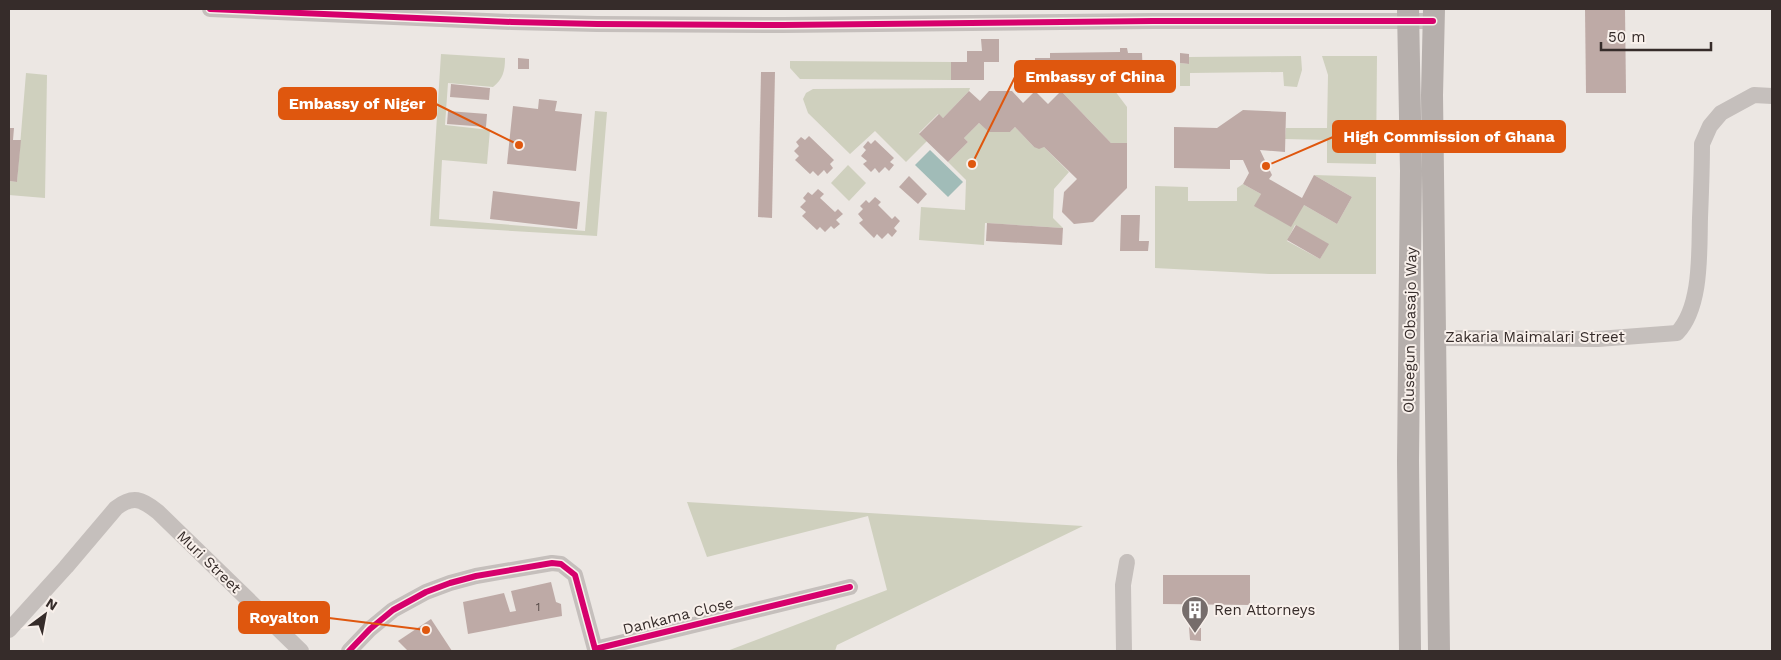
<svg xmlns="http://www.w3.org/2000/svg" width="1781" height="660" font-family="'Work Sans',sans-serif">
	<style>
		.green { fill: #cfd0be; fill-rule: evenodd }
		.water { fill: #a1bcb8 }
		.building { fill: #beaaa6 }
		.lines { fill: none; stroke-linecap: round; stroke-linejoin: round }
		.minor { stroke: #c5bfbc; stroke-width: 16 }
		.secondary { stroke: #b6afac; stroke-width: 22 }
		.cycleway-casing { stroke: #f8f0eb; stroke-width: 9 }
		.cycleway { stroke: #d6006c; stroke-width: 6 }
		.labels { text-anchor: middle; stroke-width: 4; stroke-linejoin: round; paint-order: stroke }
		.number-label { font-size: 12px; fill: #584c49 }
		.street-label { font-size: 15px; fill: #362c2a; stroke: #f8f0eb }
		.poi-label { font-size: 15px; fill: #362c2a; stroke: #f8f0eb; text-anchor: start }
		.leader { fill: none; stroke: #df570e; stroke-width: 2 }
		.callout-dot { fill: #df570e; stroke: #f8f0eb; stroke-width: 2 }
		.callout { fill: #df570e; stroke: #df570e; stroke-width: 2 }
		.callout-label { font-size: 16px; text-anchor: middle; font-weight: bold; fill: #fff }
	</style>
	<rect width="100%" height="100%" fill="#ece7e3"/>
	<g class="green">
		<path d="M441 54 505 58C505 71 503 79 493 87L448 83 445 125 490 130 487 164 442 160 439 219 585 231 595 111 607 112 597 236 430 226Z"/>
		<polygon points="1301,56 1302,70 1297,87 1284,86 1283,72 1190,73 1190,86 1180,86 1180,63 1189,64 1189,57"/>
		<polygon points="1322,56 1377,56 1376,164 1327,163 1327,140 1285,139 1286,128 1327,128 1328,75"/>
		<polygon points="790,61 951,62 951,80 800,79 790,68"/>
		<polygon points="26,73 47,75 45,198 9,195 9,181 17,182"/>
		<polygon points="970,88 969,91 943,118 938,114 919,133 927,141 906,162 875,131 850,154 808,113 803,99 806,93 813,89"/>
		<polygon points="1061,91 1115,91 1127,107 1127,143 1111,143"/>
		<polygon points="979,123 990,132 1010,132 1015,127 1034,147 1044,147 1069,172 1054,189 1053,218 1063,228 985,223 984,245 919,240 921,207 965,210 966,180 948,162 968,142 964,138"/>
		<polygon points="848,165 866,183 849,201 831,183"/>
		<path d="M1314 175 1376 177V274H1269L1155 268V186L1188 187V201H1237V188L1243 184 1261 194 1255 206 1304 205 1337 224 1352 197ZM1295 225 1328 244 1320 259 1287 241Z"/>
		<polygon points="687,502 1083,526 837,645 835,651 727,651 887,590 868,516 707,557"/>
	</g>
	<polygon class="water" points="930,150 963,182 948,197 915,165"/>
	<g class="building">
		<polygon points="1585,9 1625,9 1626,93 1586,93"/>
		<polygon points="981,39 999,39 999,62 984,62 984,80 951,80 951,62 967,62 967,51 982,51"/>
		<polygon points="1120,48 1127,48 1128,53 1142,53 1143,78 1035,78 1035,58 1050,58 1050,53 1120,52"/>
		<polygon points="1180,53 1189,54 1189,64 1180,63"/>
		<polygon points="518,58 529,59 529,69 518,69"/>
		<polygon points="761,72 775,72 772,218 758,217"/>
		<polygon points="451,84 490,88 489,100 450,97"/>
		<polygon points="969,91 980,101 989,91 1012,91 1023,103 1035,91 1048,104 1061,91 1111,143 1127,143 1127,188 1093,222 1074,224 1062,212 1064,192 1077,179 1044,147 1039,149 1034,147 1015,127 1010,132 989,132 979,123 964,138 968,142 948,162 919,134 939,114 943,118"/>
		<polygon points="539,99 557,101 555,111 582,114 576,171 507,164 513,106 538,109"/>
		<polygon points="1243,110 1286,112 1285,152 1260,150 1272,175 1269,179 1302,198 1314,175 1352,197 1337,224 1304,205 1291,227 1254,206 1261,194 1243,184 1249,173 1243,160 1230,160 1230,169 1174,168 1174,127 1217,128"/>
		<polygon points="448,111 487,114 486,127 447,124"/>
		<polygon points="9,128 14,128 13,140 21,140 17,182 9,181"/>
		<polygon points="809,136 834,160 830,164 833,168 827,174 824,170 818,176 813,171 810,174 795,160 799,156 794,151 799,146 796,142 801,137 805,140"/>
		<polygon points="875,140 894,158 890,162 894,165 889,171 885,167 879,173 875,168 871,172 863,164 867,161 861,156 866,150 863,147 868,141 871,144"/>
		<polygon points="909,176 927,194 918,204 899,187"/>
		<polygon points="818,189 824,194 820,198 835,212 838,209 843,214 836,220 840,224 834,229 831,226 825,232 820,227 817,230 802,216 806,212 800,207 806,201 803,198 808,192 812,195"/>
		<polygon points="493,191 580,202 577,229 490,219"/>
		<polygon points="875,197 881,202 878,205 892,219 895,216 900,221 894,228 897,231 892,237 888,233 882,239 877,234 874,238 859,223 863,220 858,214 863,209 860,206 866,200 869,203"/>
		<polygon points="1121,215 1140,215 1139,241 1149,241 1148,251 1120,251"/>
		<polygon points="987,223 1063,228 1062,245 986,241"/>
		<polygon points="1296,225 1329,244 1320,259 1287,240"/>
		<polygon points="1163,575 1250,575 1250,605 1163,604"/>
		<polygon points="551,582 556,602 561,604 562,616 468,634 463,602 504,593 510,612 516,611 511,591"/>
		<polygon points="431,619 452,651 408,651 398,641"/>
		<polygon points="1189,627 1201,628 1201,641 1190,640"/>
	</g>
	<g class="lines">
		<g class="minor">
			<polyline points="210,9 512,22 597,24 783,25 1153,21 1433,21"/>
			<path d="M1436 338 1598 339 1677 333C1702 307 1699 252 1700 218 1701 193 1702 169 1702 144L1710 126 1721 113 1754 95 1772 96"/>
			<path d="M9 630 66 567 116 508C133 495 142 499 158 512L301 651"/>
			<polyline points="349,651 370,629 393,610 426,592 450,583 476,576 552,563 561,564 575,575 595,649 850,587"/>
			<polyline points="1124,651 1123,585 1127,562"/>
		</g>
		<g class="secondary">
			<polyline points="1408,9 1411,171 1408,461 1410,651"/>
			<polyline points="1434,9 1432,95 1439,651"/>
		</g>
		<defs>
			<g id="cycleway">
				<polyline points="210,9 512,22 597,24 783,25 1153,21 1433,21"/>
				<polyline points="349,651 370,629 393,610 426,592 450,583 476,576 552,563 561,564 575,575 595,649 850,587"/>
			</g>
		</defs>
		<use href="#cycleway" class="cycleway-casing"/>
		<use href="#cycleway" class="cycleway"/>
	</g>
	<defs>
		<symbol id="building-pin" viewBox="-11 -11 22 30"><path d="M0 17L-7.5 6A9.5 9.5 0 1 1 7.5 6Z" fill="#766d6b" stroke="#f8f0eb"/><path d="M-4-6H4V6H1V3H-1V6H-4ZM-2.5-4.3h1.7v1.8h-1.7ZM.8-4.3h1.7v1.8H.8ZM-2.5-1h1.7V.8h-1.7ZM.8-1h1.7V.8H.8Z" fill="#fff"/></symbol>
	</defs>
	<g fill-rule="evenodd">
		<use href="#building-pin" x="1179" y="594" width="32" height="43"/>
	</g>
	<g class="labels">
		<g class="number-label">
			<text x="538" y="611">1</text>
		</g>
		<g class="street-label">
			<text transform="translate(1410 330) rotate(-89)" y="5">Olusegun Obasajo Way</text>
			<text x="1535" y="342">Zakaria Maimalari Street</text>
			<text transform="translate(209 562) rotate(44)" y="5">Muri Street</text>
			<text transform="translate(678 616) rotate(-14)" y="5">Dankama Close</text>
		</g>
		<g class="poi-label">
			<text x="1214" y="615">Ren Attorneys</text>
		</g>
	</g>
	<path class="leader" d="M972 164L1015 77M519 145L436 104M1266 166L1333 137M426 630L329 618"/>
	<g class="callout-dot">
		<circle cx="972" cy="164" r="5"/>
		<circle cx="519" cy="145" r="5"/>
		<circle cx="1266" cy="166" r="5"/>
		<circle cx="426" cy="630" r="5"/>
	</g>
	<g class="callout">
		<rect x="1015" y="61" width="160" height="31" rx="5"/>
		<rect x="279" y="88" width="157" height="31" rx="5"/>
		<rect x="1333" y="121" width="232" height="31" rx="5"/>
		<rect x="239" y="602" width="90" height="31" rx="5"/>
	</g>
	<g class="callout-label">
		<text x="1095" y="82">Embassy of China</text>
		<text x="357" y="109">Embassy of Niger</text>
		<text x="1449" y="142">High Commission of Ghana</text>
		<text x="284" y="623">Royalton</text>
	</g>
	<rect width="1781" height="660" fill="none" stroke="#362c2a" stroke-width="20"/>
	<g transform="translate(45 615) rotate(32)" stroke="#f8f0eb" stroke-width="4" paint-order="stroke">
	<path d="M0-4L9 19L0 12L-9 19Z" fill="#362c2a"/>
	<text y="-8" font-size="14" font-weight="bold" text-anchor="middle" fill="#362c2a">N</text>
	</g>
	<path d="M1601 42v8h110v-8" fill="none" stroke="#362c2a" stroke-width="2.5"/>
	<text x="1608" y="42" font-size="15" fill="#362c2a" stroke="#f8f0eb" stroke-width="4" paint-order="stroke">50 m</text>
</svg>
